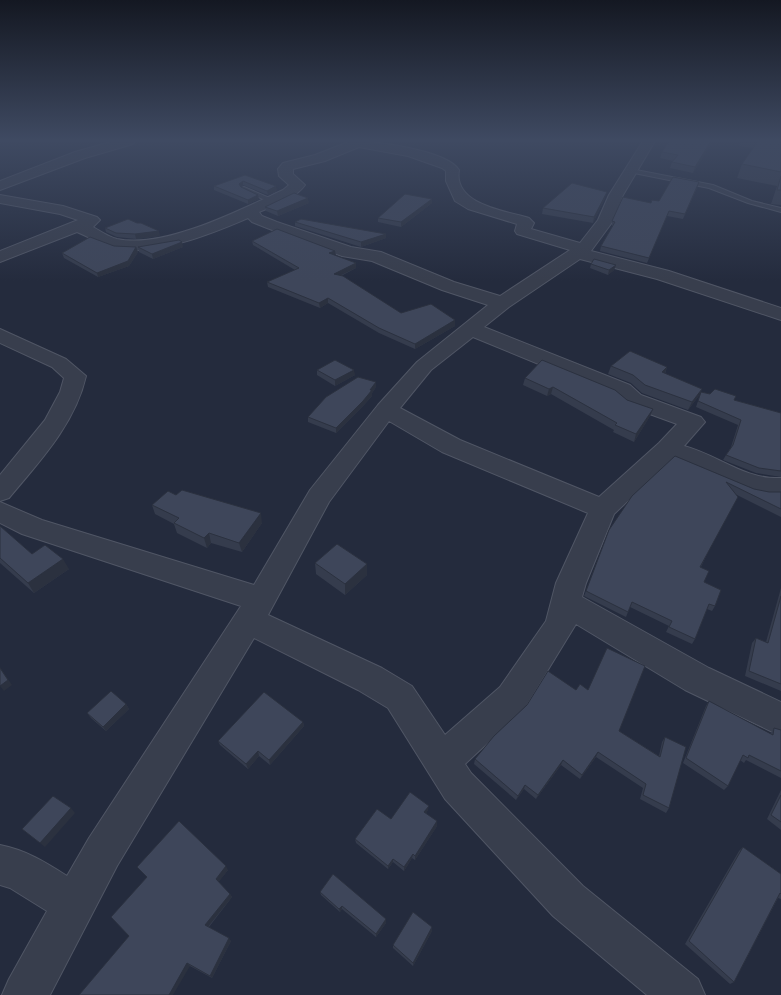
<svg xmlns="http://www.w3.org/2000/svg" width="781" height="995" font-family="Rubik,sans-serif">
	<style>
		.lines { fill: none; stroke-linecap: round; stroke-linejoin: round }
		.service-casing { stroke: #505665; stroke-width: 2 }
		.minor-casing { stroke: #505665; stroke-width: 2 }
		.service { fill: #383e4d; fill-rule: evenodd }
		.minor { fill: #383e4d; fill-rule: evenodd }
		.wall { fill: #353c4d }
		.shaded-wall { fill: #2b313f }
		.building { fill: #3e465a; stroke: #2b313f }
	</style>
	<rect width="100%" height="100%" fill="#242b3d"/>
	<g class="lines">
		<defs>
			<g id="service">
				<polygon points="631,169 713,185 752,201 781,208 781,212 748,203 709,188 629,172 629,170"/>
				<polygon points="244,187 274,200 275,201 270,202 242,190 242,188"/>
			</g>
			<g id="minor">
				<polygon points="114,141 135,141 133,144 85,158 0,190 0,181 75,152"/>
				<path d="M351 141C374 141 447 150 459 170 453 205 506 211 529 218L534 223 531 229 580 243 598 220 609 195 643 141H655L623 195 613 221 591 251 669 271 781 308V320L657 279 580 259 509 307 484 327 630 385 641 395 701 417 705 422 684 446C718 455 745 480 781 478V496C739 498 710 470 672 459L614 514 586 583 582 597 709 668 781 702V736L685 690 576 624 524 709 465 764 471 773 583 886 698 979 705 995H647L553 916 445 799 388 708 358 690 254 638 117 866 50 995H2L9 979 47 911 10 888 0 885V845C26 850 45 862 67 876L89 838 241 606 22 534 0 523V502L42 520 254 585 310 490 378 405 417 362 488 305 442 290 372 261 342 256 267 228 252 222 248 218C211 234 156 256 116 249 101 246 90 237 77 232L0 262V251L78 220 60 214 0 203V195L63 206 97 217 100 220 93 227C100 231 109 237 117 239 164 249 240 210 283 190L289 185 279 176 278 169 283 163 315 155ZM359 147 408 156 442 168 446 171V181L455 201 468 209 517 224 515 231 517 234 570 250 500 296 454 282 381 252 351 247 277 222 262 216 259 212C275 205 295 199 305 185L293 174V169L325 161ZM473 337 614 395 625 405 677 424 659 443 599 497 460 440 400 408 431 370ZM389 421 442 452 588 513 556 583 546 621 500 687 445 735 412 686 382 668 268 615 329 502Z"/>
				<path d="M0 329 66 359 86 376C75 424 40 461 9 498L0 501V475L45 420 60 392 64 378 52 367 0 343Z"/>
			</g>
		</defs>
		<use href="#service" class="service-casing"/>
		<use href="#minor" class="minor-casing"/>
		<use href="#service" class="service"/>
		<use href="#minor" class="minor"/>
	</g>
	<g class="wall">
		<polygon points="713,141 693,173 670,168 672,162 673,161 660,158 662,152"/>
		<polygon points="741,141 781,141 781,205 771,204 777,186 737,178 742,164 753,148 739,146"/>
		<polygon points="245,175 277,191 268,195 243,185 241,187 259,199 248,204 214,190 214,186"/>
		<polygon points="697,188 683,219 667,216 647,263 600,251 601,246 612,227 612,221 651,203 659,201"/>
		<polygon points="605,198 593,223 542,214 543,208"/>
		<polygon points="432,199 432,203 401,227 378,222 378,218"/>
		<polygon points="309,203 278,216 266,211 265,207"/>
		<polygon points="295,222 386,238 361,247 295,226"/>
		<polygon points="105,228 160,236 136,239 117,237 106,232"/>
		<polygon points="252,241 335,251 336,256 356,263 356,268 341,276 401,313 455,326 415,349 379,333 328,303 320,308 268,287 267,282 295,270 253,245"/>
		<polygon points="114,246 136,247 138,252 129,266 98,277 64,258 62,253"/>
		<polygon points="138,247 183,247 153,259 139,252"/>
		<polygon points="591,264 616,265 614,270 608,275 590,268"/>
		<polygon points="611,366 667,367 665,374 702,389 698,397 688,410 642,393 631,383 608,374"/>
		<polygon points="317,370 355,375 335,386 317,375"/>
		<polygon points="525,378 627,400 653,409 650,416 634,442 613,432 614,430 551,394 547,396 523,385"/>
		<polygon points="376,387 372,393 372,396 363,406 336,433 308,422 308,417"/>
		<polygon points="701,392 710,394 736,396 734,400 781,413 781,477 756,473 723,460 726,455 731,447 738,425 696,407"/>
		<polygon points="675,456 754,489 769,492 781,492 781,517 735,494 701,567 704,582 715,606 712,611 707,609 695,639 692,644 666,632 669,626 630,607 626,617 584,596 609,530"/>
		<polygon points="176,495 262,523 242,552 211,543 207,548 177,533 174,524 155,514 152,505"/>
		<polygon points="0,526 32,554 69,569 34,593 0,563"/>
		<polygon points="315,563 367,564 367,575 345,595 316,574"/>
		<polygon points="781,588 781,691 745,676 752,643 756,638 766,642"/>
		<polygon points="709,701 770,734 774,728 781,730 781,778 746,760 744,763 740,760 728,786 724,790 683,763 706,706"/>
		<polygon points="126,704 129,709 106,731 91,718 87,713"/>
		<polygon points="303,722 304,726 270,765 259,756 248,769 220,745 218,741"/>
		<polygon points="619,731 659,756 662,742 665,737 669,808 666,813 640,799 643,788 596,757 580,779 561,765 536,799 524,789 516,800 474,764 475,759"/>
		<polygon points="781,790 781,830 767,819"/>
		<polygon points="428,810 426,813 437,826 415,860 412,858 404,871 393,862 388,869 356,843 355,839 391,819"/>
		<polygon points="743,847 781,874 781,899 778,898 734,982 730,984 685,944 739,851"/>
		<polygon points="137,867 228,870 218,882 230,894 232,897 209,927 231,941 212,978 190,966 129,936 147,877"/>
		<polygon points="320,892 386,919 386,923 376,937 342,909 340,912 321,895"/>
		<polygon points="432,931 413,966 393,948 393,945"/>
	</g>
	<g class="shaded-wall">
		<polygon points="711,141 713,141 693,173 695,167"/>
		<polygon points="243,181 243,185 240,188 239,184"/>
		<polygon points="699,182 697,188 683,219 685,214"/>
		<polygon points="276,186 277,191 268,195 267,191"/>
		<polygon points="607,192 605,198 593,223 594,217"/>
		<polygon points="258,195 259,199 248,204 248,200"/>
		<polygon points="308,198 309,203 278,216 277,211"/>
		<polygon points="432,199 432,203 401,227 401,222"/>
		<polygon points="159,231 160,236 136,239 135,234"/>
		<polygon points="386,234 386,238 361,247 361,242"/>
		<polygon points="182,242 183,247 153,259 152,254"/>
		<polygon points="136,247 138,252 129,266 98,277 97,273"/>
		<polygon points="335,251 336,256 329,253"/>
		<polygon points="356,263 356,268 335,278 334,274"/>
		<polygon points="616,265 614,270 608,275 609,270"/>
		<polygon points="328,298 328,303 320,308 319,303"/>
		<polygon points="455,320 455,326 415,349 415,344"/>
		<polygon points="667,367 664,375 662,372"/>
		<polygon points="354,370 355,375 335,386 335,380"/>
		<polygon points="376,382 376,387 372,393 372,396 363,406 336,433 336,428 370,390"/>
		<polygon points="553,387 551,394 547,396 549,389"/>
		<polygon points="702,389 698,397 688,410 692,402"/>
		<polygon points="653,409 650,416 634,442 636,434"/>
		<polygon points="261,513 262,523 242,552 239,543"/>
		<polygon points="209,533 211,543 207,548 204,538"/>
		<polygon points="63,559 69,569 34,593 28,583"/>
		<polygon points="367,564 367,575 345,595 345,584"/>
		<polygon points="0,667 12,685 4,691 0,686"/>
		<polygon points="126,704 129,709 106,731 103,727"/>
		<polygon points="303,722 304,726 270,765 269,760"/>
		<polygon points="258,751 259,756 248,769 246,764"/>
		<polygon points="598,752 596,757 580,779 582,775"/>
		<polygon points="563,760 561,765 536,799 538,795"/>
		<polygon points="525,785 524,789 516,800 518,796"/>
		<polygon points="429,806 428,810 424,816 424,812"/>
		<polygon points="71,808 75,813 45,847 40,843"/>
		<polygon points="437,821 437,826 415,860 415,856"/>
		<polygon points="413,854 412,858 404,871 404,867"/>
		<polygon points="393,859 393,862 388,869 388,866"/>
		<polygon points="226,866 228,870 218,883 216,879"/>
		<polygon points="230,894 232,897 207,928 205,925"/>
		<polygon points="342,906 342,909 340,912 339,909"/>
		<polygon points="386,919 386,923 376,937 376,934"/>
		<polygon points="432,927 432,931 413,966 413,963"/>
		<polygon points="229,938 231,941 212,978 210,976"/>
		<polygon points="187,963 190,966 173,995 169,995"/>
	</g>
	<g class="building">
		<polygon points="669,141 711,141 695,167 672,162 678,155 662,152"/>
		<polygon points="758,141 781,141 781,172 742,164"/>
		<polygon points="245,175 276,186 267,191 243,181 239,184 241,187 258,195 248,200 214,186"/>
		<polygon points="781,176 781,190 777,190"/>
		<polygon points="673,177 699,182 685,214 669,211 649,258 601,246 615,222 612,221 623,197 651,203 652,200 659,201"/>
		<polygon points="572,183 607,192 594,217 543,208"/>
		<polygon points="294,193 308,198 277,211 265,207"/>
		<polygon points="405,194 432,199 401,222 378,218"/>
		<polygon points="128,219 137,223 141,223 159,231 135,234 116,233 105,228"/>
		<polygon points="301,219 386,234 361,242 295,222"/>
		<polygon points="277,229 335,251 329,253 356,263 334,274 343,276 401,313 431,304 455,320 415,344 379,328 328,298 319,303 267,282 299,268 252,241"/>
		<polygon points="90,237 114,246 136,247 128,261 97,273 62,253"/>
		<polygon points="179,240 182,242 152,254 138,247"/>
		<polygon points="594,259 616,265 609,270 591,264"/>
		<polygon points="630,351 667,367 662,372 702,389 692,402 645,385 633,375 611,366"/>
		<polygon points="335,360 354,370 335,380 317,370"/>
		<polygon points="542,360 615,390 627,400 653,409 636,434 615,425 617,423 553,387 549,389 525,378"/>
		<polygon points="358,377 376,382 370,390 372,390 363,401 336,428 308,417 326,397"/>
		<polygon points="715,389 736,396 734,400 781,413 781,471 759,468 726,455 733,445 741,420 698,401 701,392 710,394"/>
		<polygon points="675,456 754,489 769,492 781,492 781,509 726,482 738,497 700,567 709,571 704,582 721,590 715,606 709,604 695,639 669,627 672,621 632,602 628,612 586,591 609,530 632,496"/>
		<polygon points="182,490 261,513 239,543 209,533 204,538 174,523 179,518 152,505 168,491 176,495"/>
		<polygon points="0,526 32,554 45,545 63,559 28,583 0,558"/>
		<polygon points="337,544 367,564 345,584 315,563"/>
		<polygon points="781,596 781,684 749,671 756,638 768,643"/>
		<polygon points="607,648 645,666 619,731 660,757 665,737 686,747 669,808 643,795 646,784 598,752 582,775 563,760 538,795 525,785 518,796 475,759 494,736 527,705 548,671 576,690 580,684 588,690"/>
		<polygon points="0,668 8,680 0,686"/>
		<polygon points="111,691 126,704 103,727 87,713"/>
		<polygon points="264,692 303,722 269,760 258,751 246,764 218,741"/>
		<polygon points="709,701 773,735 774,728 781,730 781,771 749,755 748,758 743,755 728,786 686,758"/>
		<polygon points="410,792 429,806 424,812 437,821 415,856 413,854 404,867 393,859 388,866 355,839 377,809 391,819"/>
		<polygon points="781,795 781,822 771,815"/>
		<polygon points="53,796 71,808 40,843 22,829"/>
		<polygon points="179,821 226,866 216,879 230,894 205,925 229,938 210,976 187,963 169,995 79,995 129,936 111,917 147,877 137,867"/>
		<polygon points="743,847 781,874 781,894 780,893 734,982 689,941"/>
		<polygon points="333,874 386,919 376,934 342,906 339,909 320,892"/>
		<polygon points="413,912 432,927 413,963 393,945"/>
	</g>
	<linearGradient id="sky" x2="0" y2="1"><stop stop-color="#141822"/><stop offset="0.5" stop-color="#3f4a62"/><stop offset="1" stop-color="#3f4a62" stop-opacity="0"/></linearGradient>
	<rect width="781" height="281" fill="url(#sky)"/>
</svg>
